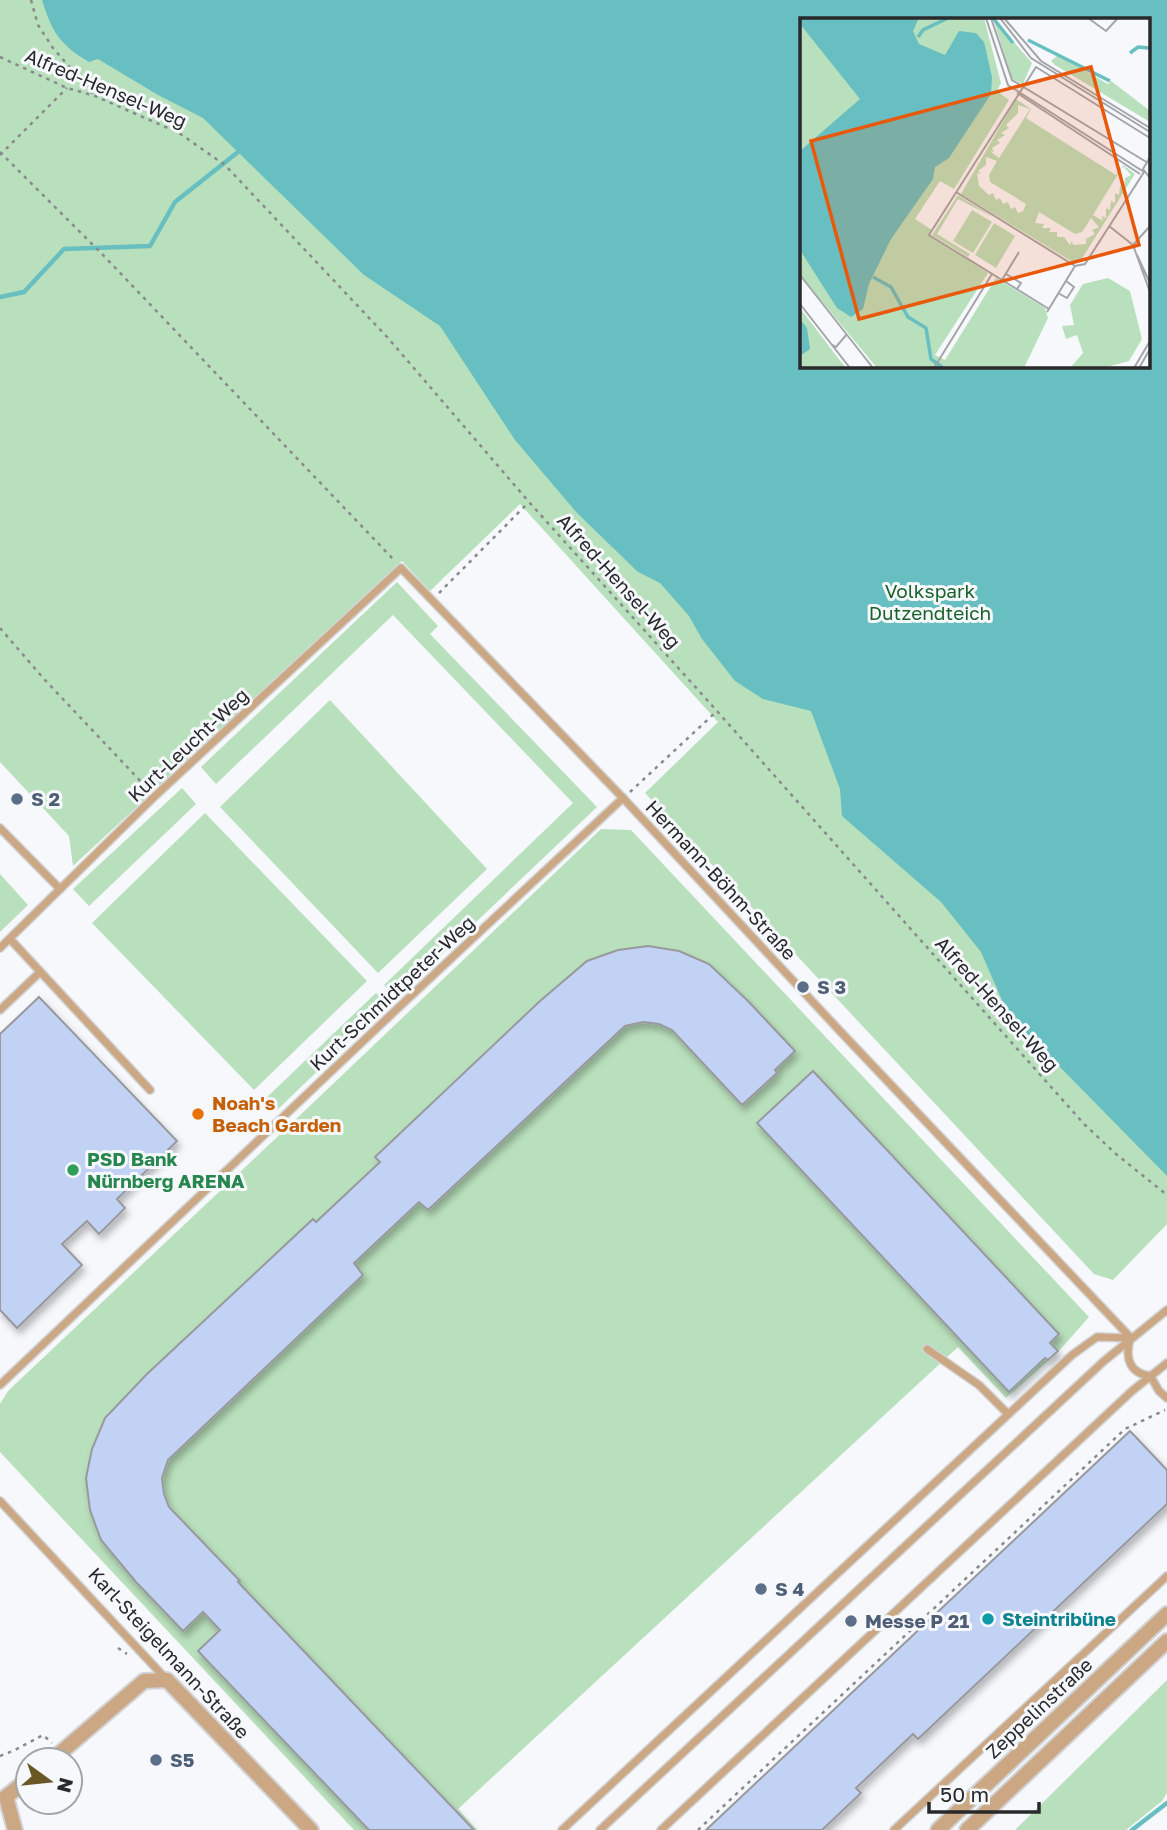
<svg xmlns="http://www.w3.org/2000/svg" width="1167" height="1830" font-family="'Golos Text',sans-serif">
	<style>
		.green { fill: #b9e0bc; fill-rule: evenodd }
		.water { fill: #68bfc1; fill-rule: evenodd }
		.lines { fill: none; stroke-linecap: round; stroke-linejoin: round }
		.stream { stroke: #68bfc1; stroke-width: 4.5 }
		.building { fill: #c2d2f4; stroke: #98999d; stroke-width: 2; filter: url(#shadow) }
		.service-casing { stroke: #d1d3d6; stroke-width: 10 }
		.minor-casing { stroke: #d1d3d6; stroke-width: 18 }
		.path { stroke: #888a8c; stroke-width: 2.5; stroke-dasharray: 3.5 5; stroke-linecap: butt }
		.service { stroke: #cba883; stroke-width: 7 }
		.minor { stroke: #cba883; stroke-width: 14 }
		.service-dot { fill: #5c6f8a; stroke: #f6f8fc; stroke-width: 2.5 }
		.food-dot { fill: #e8710a; stroke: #f6f8fc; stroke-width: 2.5 }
		.leisure-dot { fill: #2e9e5b; stroke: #f6f8fc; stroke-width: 2.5 }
		.culture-dot { fill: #0f9aa8; stroke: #f6f8fc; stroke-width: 2.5 }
		.labels { text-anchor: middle; stroke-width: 6; stroke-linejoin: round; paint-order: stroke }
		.street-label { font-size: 19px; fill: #28292a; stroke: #f6f8fc }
		.park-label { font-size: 19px; fill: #19632a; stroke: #f6f8fc }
		.service-label { font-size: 19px; font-weight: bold; fill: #4e5e75; stroke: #f6f8fc; text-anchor: start }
		.food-label { font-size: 19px; font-weight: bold; fill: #c56008; stroke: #f6f8fc; text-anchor: start }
		.leisure-label { font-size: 19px; font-weight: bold; fill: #27864d; stroke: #f6f8fc; text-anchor: start }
		.culture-label { font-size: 19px; font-weight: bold; fill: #0d838f; stroke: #f6f8fc; text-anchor: start }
		.inset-river { fill: none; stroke: #68bfc1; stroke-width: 3.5 }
		.inset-road { fill: none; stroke: #a4a5a8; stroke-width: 2 }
		.view { fill: #e8590c; fill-opacity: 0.15; stroke: #e8590c; stroke-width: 3.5 }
		.inset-edge { fill: none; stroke: #28292a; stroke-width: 3.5 }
	</style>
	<defs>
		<filter id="shadow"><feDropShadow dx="3" dy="5.5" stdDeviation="3.5" flood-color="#0004"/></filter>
	</defs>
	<rect width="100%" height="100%" fill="#f6f8fc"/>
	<g class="green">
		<path d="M0 0H1167V1224L1113 1280 1094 1274 645 793 718 722 520 504 430 591 402 561 73 866 69 836 0 762ZM801 19H1148V366H801Z"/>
		<polygon points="397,582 438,626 430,634 597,807 396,998 384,985 573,803 393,615 216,784 201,767"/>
		<polygon points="330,700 487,869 378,973 220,807"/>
		<polygon points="182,788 196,804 89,906 73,889"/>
		<polygon points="205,813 367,981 254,1090 92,923"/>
		<path d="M601 829 631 830 1089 1317 1058 1352 1006 1398 958 1347 458 1809 477 1830H474L253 1598 332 1791 371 1830H354L0 1452V1404L8 1391 274 1140ZM642 947 641 974 656 947C703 955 715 969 748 1001L728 1020 737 1030 757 1011 786 1041 766 1061 777 1073 659 1024 643 1022 625 1026 428 1210 394 1178 426 1109 455 1081 474 1101 466 1071 495 1042 514 1063 524 1054 505 1033 536 1004 554 1025 546 995 583 964 607 983 595 958 618 950ZM813 1071 861 1122 841 1140 870 1132 898 1162 879 1181 908 1172 936 1202 917 1221 946 1213 974 1243 955 1261 983 1253 1012 1283 993 1301 1002 1311 1021 1293 1050 1324 1045 1358 1009 1391 758 1123ZM303 1228 333 1238 363 1275 178 1449C160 1469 160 1484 169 1507L239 1581 206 1614 194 1603 135 1581 105 1545 109 1414 142 1379 161 1399 171 1389 151 1370 182 1341 201 1360 211 1351 192 1331 222 1304 251 1314 232 1294 263 1266 292 1276 273 1256Z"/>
		<polygon points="0,874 28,905 0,932"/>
		<polygon points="376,993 387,1004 275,1112 264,1100"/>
		<polygon points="1167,1680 1167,1793 1162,1801 1126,1830 1015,1830"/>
	</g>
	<path class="water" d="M42 0H1167V1176L1008 1014 981 952 941 902 842 816 840 789 811 711 763 699 735 681 702 639 689 616 660 583 638 572 577 513 515 440 440 326 364 275 203 118 158 95 98 59 89 62C60 45 52 32 42 0ZM801 19H1148V366H801Z"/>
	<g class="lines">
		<g class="stream">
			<polyline points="0,297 24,292 64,249 150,246 175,202 238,152"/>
			<polyline points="1132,1830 1167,1803"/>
		</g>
	</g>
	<g class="building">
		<polygon points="648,946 679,951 709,964 748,1001 795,1051 775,1070 777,1073 742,1105 672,1030 659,1024 643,1022 625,1026 428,1210 419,1202 354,1263 363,1275 168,1460 162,1478 164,1494 169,1507 240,1581 238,1582 474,1830 369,1830 198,1651 220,1630 203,1612 183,1631 136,1582 101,1540 90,1510 86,1478 92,1449 105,1418 147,1374 313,1219 316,1222 380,1162 375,1157 540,1001 587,961 618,950"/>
		<polygon points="39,997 177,1141 117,1199 125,1208 99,1234 87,1221 62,1244 82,1265 17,1328 0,1310 0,1034"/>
		<polygon points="813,1071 1059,1334 1050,1343 1058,1351 1048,1360 1045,1358 1009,1392 757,1123"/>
		<polygon points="1130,1431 1167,1470 1167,1504 918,1739 913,1734 856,1788 861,1793 822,1830 706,1830"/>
	</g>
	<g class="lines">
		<defs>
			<g id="service">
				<polyline points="0,828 60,889"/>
				<polyline points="10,939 150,1090"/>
				<polyline points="0,948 155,796 401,568 623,798 839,1030 1131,1338"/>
				<polyline points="0,1010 40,972"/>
				<path d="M1130 1339C1125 1357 1129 1374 1151 1376"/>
				<polyline points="927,1349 979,1385 1008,1414"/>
				<polyline points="1151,1377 1159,1391 1167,1398"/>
				<polyline points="0,1385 398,1008 623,798"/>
				<polyline points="0,1501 167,1680"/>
				<polyline points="562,1830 1072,1355 1097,1337 1130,1338"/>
				<polyline points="600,1830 1104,1361 1167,1310"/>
				<polyline points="661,1830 1132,1391 1167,1363"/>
				<polyline points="894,1830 1167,1576"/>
			</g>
			<g id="minor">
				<polyline points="52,1760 144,1681 167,1680 311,1830"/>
				<polyline points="6,1797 15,1830"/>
				<polyline points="6,1797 28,1779"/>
				<polyline points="938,1830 1167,1614"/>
				<polyline points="967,1830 1167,1641"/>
			</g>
		</defs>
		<use href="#service" class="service-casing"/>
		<use href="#minor" class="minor-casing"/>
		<g class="path">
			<polyline points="31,0 38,25 53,48 95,96"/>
			<polyline points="0,57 67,88 95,96 179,133 225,165 388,338 529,502 717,711 1084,1124 1116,1154 1167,1195"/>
			<polyline points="0,152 103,255 394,560"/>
			<polyline points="0,155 67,88"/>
			<polyline points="439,593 528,503"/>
			<polyline points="0,628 44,679 147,788"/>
			<polyline points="630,792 717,711"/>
			<polyline points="118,1648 127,1654"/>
			<polyline points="0,1756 15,1750 43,1735 52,1743"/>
			<polyline points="698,1830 1125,1429 1165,1410"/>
		</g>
		<use href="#service" class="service"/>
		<use href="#minor" class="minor"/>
	</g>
	<g class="service-dot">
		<circle cx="17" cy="799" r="7"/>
		<circle cx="803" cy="987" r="7"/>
		<circle cx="761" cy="1589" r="7"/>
		<circle cx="851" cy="1621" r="7"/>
		<circle cx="156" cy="1760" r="7"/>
	</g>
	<circle class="food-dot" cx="198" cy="1114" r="7"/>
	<circle class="leisure-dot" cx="73" cy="1170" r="7"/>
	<circle class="culture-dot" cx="988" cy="1619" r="7"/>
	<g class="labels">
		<g class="street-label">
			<text transform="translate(106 88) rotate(23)" y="7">Alfred-Hensel-Weg</text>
			<text transform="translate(619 581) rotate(48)" y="7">Alfred-Hensel-Weg</text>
			<text transform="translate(188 745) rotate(-43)" y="7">Kurt-Leucht-Weg</text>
			<text transform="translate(721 880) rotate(47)" y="7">Hermann-Böhm-Straße</text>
			<text transform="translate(392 993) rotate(-43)" y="7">Kurt-Schmidtpeter-Weg</text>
			<text transform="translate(997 1004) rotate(48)" y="7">Alfred-Hensel-Weg</text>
			<text transform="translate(169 1653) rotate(47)" y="7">Karl-Steigelmann-Straße</text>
			<text transform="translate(1039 1708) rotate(-43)" y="7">Zeppelinstraße</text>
		</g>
		<g class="park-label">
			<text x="930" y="598">Volkspark<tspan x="930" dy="22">Dutzendteich</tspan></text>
		</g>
		<g class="service-label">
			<text x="31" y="806">S 2</text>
			<text x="817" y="994">S 3</text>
			<text x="775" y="1596">S 4</text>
			<text x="865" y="1628">Messe P 21</text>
			<text x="170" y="1767">S5</text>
		</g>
		<g class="food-label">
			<text x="212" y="1110">Noah's<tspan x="212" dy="22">Beach Garden</tspan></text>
		</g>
		<g class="leisure-label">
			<text x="87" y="1166">PSD Bank<tspan x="87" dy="22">Nürnberg ARENA</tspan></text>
		</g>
		<g class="culture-label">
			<text x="1002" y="1626">Steintribüne</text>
		</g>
	</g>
	<g transform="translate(800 18)">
		<rect width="350" height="350" fill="#f6f8fc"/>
		<path d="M0 0H184L201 65 197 73 209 82 154 171 140 163 115 201 132 212 129 217 188 255 135 337 145 342 196 260 245 290 248 300 224 350H77L0 257ZM193 0 232 45 223 66 212 61ZM258 37 308 66 311 63 349 92 350 104 255 47 251 43ZM216 81 231 91 226 100 316 157 323 147 335 156 281 242 271 243 161 176ZM218 87 230 91 199 140 190 133 194 134 192 130 200 125 197 122 205 117 201 115 209 110 206 107 218 95ZM186 139 197 143 189 157 190 164 226 186 223 193 218 195 215 189 211 191 208 184 203 186 200 180 196 182 193 175 189 177 179 168 177 155 181 156 178 153 186 147ZM323 148 331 157 325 160 324 170 320 168 319 177 315 175V185L311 183 310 192 306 190V200L302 198 303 203 293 197ZM239 194 275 216 282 214 291 200 299 209 292 212 295 216 286 221V226L273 227 272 223 270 227 264 219H257V214H249L251 210H242L244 206 235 205ZM158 177 195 200 158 181 137 216 170 236 168 239 132 217ZM172 192 192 204 173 235 153 223ZM194 205 215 218 196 250 175 237ZM308 260 330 273 342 321 329 343 303 350H270L283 335 277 317 266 321 262 308 274 307 270 287 283 266ZM0 290 38 340 46 350H0Z" fill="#b9e0bc" fill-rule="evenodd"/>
		<path d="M0 0H119L113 13 119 26 145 37 159 13 176 15 184 24 192 59 191 76 149 140 135 149 133 161 91 221 69 266 63 291 51 299 37 290 0 232V133L60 81 0 6ZM0 301 7 310 10 331 0 338Z" fill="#68bfc1"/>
		<path class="inset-river" d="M193 0 213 25M118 19 123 12 148 0M228 22 310 63M330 35 338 29 349 30M73 259 91 269 108 299 126 310 131 341 143 350"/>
		<path class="inset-road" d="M186 0 208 67 344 154 285 246 275 248 247 294M191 0 212 62 348 145M200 0 231 40 350 114M204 0 241 43 350 110M288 0 306 13 318 0M217 75 340 156M350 139 343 151 350 160M156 174 275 248M309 208 333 227M333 227 350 274M333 227 350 208M337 237 350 265M206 256 221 265 217 271M0 257 73 350M202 262 219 234M258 275 267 280 274 269 266 263M0 286 50 350M249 291 129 217 236 49 350 120M32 327 36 329 47 316M134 350 192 256M334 350 350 323M339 350 350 331"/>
		<path class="view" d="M291 49 339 227 59 301 11 123Z"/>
		<rect width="350" height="350" class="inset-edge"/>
	</g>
	<g transform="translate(49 1781) rotate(105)"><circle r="33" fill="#f6f8fc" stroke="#a4a5a8" stroke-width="2"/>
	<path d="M0-5L12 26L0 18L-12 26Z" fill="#695725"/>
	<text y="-10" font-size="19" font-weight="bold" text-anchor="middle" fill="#28292a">N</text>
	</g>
	<path d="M929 1802v10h110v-10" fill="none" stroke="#28292a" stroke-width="3.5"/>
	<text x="940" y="1802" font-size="21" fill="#28292a" stroke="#f6f8fc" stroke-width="5" paint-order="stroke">50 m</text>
</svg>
